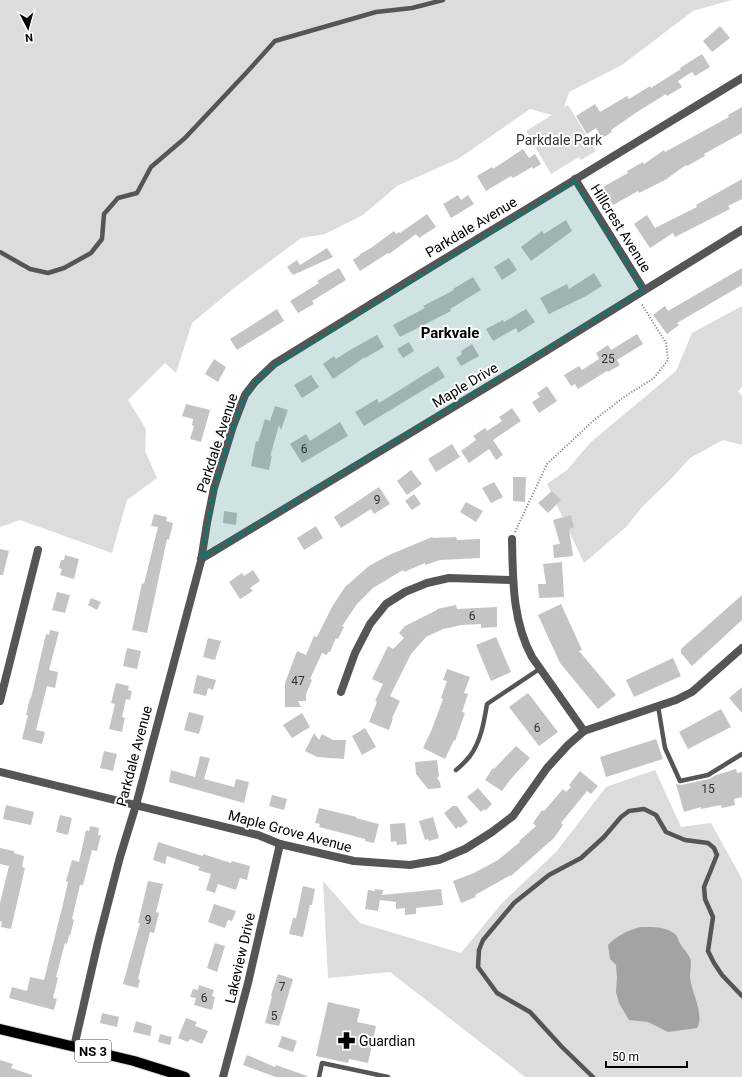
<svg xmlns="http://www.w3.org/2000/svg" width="742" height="1077" font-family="Roboto,sans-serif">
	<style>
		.green { fill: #dcdcdc }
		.water { fill: #a3a3a3 }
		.building { fill: #c4c4c4 }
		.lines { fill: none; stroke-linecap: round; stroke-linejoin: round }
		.primary-casing { stroke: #dbdbdb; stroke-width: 12 }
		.path { stroke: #777; stroke-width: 2; stroke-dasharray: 1 2; stroke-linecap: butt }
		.lane { stroke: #555; stroke-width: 4.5 }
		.street { stroke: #555; stroke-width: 8 }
		.primary { stroke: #000; stroke-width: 10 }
		.marked { fill: #0f766e; fill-opacity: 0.2; stroke: #0f766e; stroke-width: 3; stroke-dasharray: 8 5; stroke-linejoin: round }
		.labels { text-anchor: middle; stroke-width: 4; stroke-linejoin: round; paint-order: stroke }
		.number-label { font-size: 12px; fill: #313131 }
		.shield { fill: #fff; stroke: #4c4c4c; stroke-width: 1 }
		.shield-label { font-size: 13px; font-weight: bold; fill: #000 }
		.park-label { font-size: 14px; fill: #333; stroke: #fff }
		.street-label { font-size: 14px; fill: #000; stroke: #fff }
		.poi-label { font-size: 14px; fill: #000; stroke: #fff; text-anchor: start }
		.neighbourhood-label { font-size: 15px; font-weight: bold; fill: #000; stroke: #fff }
	</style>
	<rect width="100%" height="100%" fill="#fff"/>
	<g class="green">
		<polygon points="0,0 732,0 693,11 622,65 569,92 564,107 568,105 596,151 581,160 579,157 551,174 526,131 552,115 530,109 458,159 397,186 363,215 325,234 301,238 234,288 192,323 176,373 165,363 128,400 146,429 145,451 157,478 127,500 112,553 20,520 0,527"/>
		<polygon points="742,306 742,387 738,391 742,396 742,445 723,440 690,458 669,481 643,506 626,527 584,563 547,484 567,470 591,442 676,371 692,333"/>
		<polygon points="655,770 681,827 711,823 742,879 742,1077 525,1077 390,972 328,978 323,881 360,923 461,953 502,903 556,852 606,787"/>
	</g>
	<path class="water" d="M640 927C652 927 667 926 676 935 678 937 678 941 680 943 682 948 688 953 690 958 692 963 690 971 690 977 691 992 705 1014 697 1028L668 1032 648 1022 629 1020 619 1003 616 992 617 977 616 965 610 959 608 945C618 935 627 931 640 927Z"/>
	<g class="building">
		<polygon points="720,26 730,38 712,52 703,41"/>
		<polygon points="702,54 710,67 695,76 692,72 678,81 682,87 667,96 666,94 637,112 611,130 612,132 602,138 596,128 587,134 576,116 595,104 600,112 627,96 629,99 650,86 651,88 681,69 680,68"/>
		<polygon points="742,107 742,133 704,154 705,156 687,166 686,165 665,180 639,193 638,191 613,205 603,187 628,173 627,171 643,162 644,164 664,150 665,152 729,117 728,115"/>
		<polygon points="523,149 529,158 535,154 541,164 533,169 532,167 513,178 511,176 486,191 477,176 492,167 493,169"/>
		<polygon points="742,179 742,199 728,206 730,209 675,237 673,233 650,248 634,224 647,215 655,228 697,207 696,205"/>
		<polygon points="458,195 461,200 468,195 474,204 451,218 443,204"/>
		<polygon points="427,214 436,227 419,238 416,234 389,254 388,253 360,271 353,260 360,255 360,254 371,248 394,231 396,234 399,232 400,233"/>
		<polygon points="566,220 572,231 531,261 521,247 542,231 544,234"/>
		<polygon points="327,248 333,257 293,275 287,267 297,260 300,265"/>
		<polygon points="509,258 517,270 502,280 494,267"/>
		<polygon points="339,268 346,280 312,301 314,304 298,313 290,301 319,283 317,281"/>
		<polygon points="742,268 742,285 677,323 679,325 667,334 653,315 665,306 668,311"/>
		<polygon points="594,273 602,286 586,296 549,314 540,298 567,284 569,289"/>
		<polygon points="473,277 481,290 450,309 451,311 400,337 393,325 425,308 423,306 454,290 453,289"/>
		<polygon points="277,309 284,321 237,350 230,339"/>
		<polygon points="526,309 535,322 518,333 516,328 493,341 486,329 503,320 504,322"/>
		<polygon points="637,334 643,344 617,360 620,365 608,372 607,371 578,389 575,384 571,386 564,375 579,366 582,370 599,359 596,353 608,345 611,350"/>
		<polygon points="377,335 384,347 365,358 365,357 333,379 323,364 334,356 336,359 350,350"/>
		<polygon points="409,342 414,351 403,358 397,349"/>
		<polygon points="472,344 479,356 461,366 456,358 462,354 461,351"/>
		<polygon points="214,359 226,367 218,382 205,374"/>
		<polygon points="438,366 445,377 364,426 355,412 377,399 379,403"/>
		<polygon points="311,375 319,387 302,398 294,385"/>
		<polygon points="547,386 557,401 539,413 532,402 540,397 537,393"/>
		<polygon points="186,404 210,410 201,442 190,439 194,426 192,425 193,419 182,416"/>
		<polygon points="275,406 288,410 281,430 279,425 270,457 272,455 269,470 251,466 256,441 258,442 265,419 270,421"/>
		<polygon points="512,408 521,421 493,440 503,455 496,460 489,449 469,463 461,451 476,440 473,436 485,428 487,431 502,421 499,417"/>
		<polygon points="340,422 348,436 302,463 290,444 306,434 310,441"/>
		<polygon points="452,444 460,457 436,472 428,459"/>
		<polygon points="411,470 422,484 407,495 397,481"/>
		<polygon points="513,477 526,477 525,502 513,501"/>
		<polygon points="494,482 503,497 491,503 482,488"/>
		<polygon points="379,487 390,504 374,514 371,509 341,528 334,517"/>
		<polygon points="552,491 561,500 548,513 538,503"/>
		<polygon points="414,494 421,504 412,510 405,501"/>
		<polygon points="466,502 483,511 476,522 460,512"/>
		<polygon points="224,511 237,513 236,525 223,523"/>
		<polygon points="154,514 167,517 166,521 173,523 169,540 167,539 147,633 132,630 142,583 144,584 158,527 151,526"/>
		<polygon points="571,515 574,527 569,529 573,556 554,558 553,545 560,544 553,520"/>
		<polygon points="316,526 323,538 304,550 297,538"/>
		<polygon points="432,537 433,538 456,537 457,540 480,539 480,558 440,560 425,565 425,563 404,572 403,570 373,588 357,604 342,626 344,627 338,639 336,638 330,652 328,652 327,655 322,653 310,679 312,680 306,694 306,701 298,701 301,707 285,707 285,683 297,651 306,655 314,636 317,637 332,607 345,587 369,566 389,555"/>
		<polygon points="0,549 9,551 3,575 0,575"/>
		<polygon points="65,555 79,559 74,579 60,575 62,569 59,568 61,560 64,560"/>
		<polygon points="562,562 564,597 539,598 538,584 546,584 543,564"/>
		<polygon points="253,570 260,581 250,588 253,591 240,599 229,582 242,573 244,576"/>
		<polygon points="57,592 70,595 65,613 52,610"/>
		<polygon points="742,595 742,620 692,666 681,653 681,649"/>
		<polygon points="91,598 101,602 97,610 88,605"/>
		<polygon points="561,604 582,650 579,651 616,695 598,709 560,663 538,615"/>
		<polygon points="456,605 457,609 497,607 497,627 481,628 481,624 462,625 443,629 426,637 411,654 390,696 400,701 392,718 393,718 389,730 369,722 377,702 375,701 383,684 372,679 388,646 393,649 404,638 399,633 405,626 437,610 437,609"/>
		<polygon points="50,630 59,632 49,670 58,672 55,688 47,686 36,730 45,732 42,744 22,739 28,715 26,715 30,698 31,698 46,634 49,635"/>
		<polygon points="496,637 511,672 491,681 476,645"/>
		<polygon points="208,638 221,641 215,660 203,657"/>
		<polygon points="127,648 141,651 137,669 123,666"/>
		<polygon points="673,658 681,676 634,697 626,680"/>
		<polygon points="447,669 470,677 464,693 468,694 462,712 465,713 455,741 454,740 445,759 423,748 432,729 443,699 441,698 447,681 443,680"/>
		<polygon points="197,675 216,680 213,690 208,688 206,696 193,693"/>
		<polygon points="116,683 129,686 128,690 132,691 130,700 126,699 122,717 125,718 122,732 109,729 115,704 111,703"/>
		<polygon points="742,687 742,713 729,698"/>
		<polygon points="528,693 558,732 539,746 509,707"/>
		<polygon points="721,709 731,727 688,749 679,732"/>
		<polygon points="189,712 204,716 199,734 184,730"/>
		<polygon points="302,713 310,727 292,738 283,725"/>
		<polygon points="365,728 376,747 362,755 352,736"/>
		<polygon points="314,733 319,740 322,734 333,740 346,740 344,759 317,757 305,751"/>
		<polygon points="656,739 663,759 606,777 600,757"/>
		<polygon points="516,746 530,758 510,780 502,791 485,780 493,768 494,769"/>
		<polygon points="104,751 117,754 113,771 100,768"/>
		<polygon points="200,756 210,758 204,779 234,787 236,779 249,782 244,803 169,782 171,770 195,777"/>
		<polygon points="437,760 439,776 437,778 440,782 441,788 428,789 416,774 415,762"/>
		<polygon points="736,769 737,773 742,772 742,797 734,799 735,805 722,808 721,805 701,809 701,807 684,812 676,784 681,785 709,779 716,775"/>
		<polygon points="580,771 598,786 591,794 587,791 561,823 563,825 554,838 511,876 511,875 475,895 476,897 461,903 453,881 474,873 498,860 520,842 519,841 536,826 533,823 542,810 544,811 563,789 566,792 571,787 569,785"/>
		<polygon points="478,788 492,804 485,811 484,809 481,812 467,797"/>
		<polygon points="272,795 287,799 284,810 269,806"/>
		<polygon points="6,805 34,812 31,825 3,819"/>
		<polygon points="453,806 457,806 468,822 460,828 459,826 456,829 444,813"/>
		<polygon points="319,808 357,817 356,818 379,824 374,843 365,841 365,839 319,827 320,824 315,823"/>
		<polygon points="60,815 72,818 68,835 56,832"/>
		<polygon points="433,817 439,838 429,841 428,839 425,840 419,821"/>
		<polygon points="405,823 407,844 397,845 396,841 391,842 390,824"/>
		<polygon points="90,826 99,828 98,835 101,835 97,851 92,850 83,885 80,885 72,919 74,920 70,936 69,935 67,944 65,943 56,977 58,978 53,998 57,999 54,1010 9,998 12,987 27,991 30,977 44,980 63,904 68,882 66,881 72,860 79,862 86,830 89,831"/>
		<polygon points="158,842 203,856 203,854 231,863 232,861 250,866 247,880 240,878 236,890 218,884 215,893 206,890 211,874 198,870 200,867 167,856 165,864 153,860"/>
		<polygon points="0,848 14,851 14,853 24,856 22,867 25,868 11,929 1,927 2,922 0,921 0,903 9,866 0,864"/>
		<polygon points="148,881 163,884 156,912 159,913 154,933 150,932 138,979 140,980 138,988 123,984 140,923 138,923"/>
		<polygon points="303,886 315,889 312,905 310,905 303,937 289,934 293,918 296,918"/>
		<polygon points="375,889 383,890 382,895 441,889 443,905 416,908 416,914 405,915 405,908 396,909 396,902 380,900 378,911 365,909 368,890 375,891"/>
		<polygon points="214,904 236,911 232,921 228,920 225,928 208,922"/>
		<polygon points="215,943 225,946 217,972 207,968"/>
		<polygon points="278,974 293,979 279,1026 265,1023 272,996 271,995"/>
		<polygon points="199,985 214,990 212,996 215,997 212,1010 194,1005 196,998 190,997 193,989 198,990"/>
		<polygon points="328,1002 360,1009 357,1022 376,1026 368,1063 349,1059 348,1063 316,1056"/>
		<polygon points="102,1013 119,1017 117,1027 100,1023"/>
		<polygon points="186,1018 197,1022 195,1026 208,1031 202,1044 190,1039 188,1042 178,1038"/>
		<polygon points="136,1021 152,1026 150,1036 133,1032"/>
		<polygon points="160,1034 172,1037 170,1045 158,1042"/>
		<polygon points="282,1036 297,1041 293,1052 278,1047"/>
		<polygon points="247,1055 275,1067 276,1065 307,1076 307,1077 276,1077 262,1072 243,1065"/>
		<polygon points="0,1060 13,1064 11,1068 32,1075 32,1077 0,1077"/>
	</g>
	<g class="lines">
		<defs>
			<polyline id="primary" points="0,1029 134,1061 185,1077"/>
		</defs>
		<use href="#primary" class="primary-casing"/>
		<polyline class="path" points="515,532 547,464 593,421 624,397 654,378 668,360 666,343 641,303"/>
		<g class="lane">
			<polyline points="0,252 30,269 48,273 64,268 91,253 102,239 104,214 118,198 137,193 151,167 185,138 247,72 275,41 376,12 412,8 443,0"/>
			<polyline points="658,706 665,748 680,781 708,775 742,754"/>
			<path d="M456 770C461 766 466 761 470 756 481 741 484 722 487 704L538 670 542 671"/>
			<polyline points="319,1077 322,1063 388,1077"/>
			<polyline points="593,1077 562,1047 530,1012 497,993 478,967 479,950 483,940 514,903 549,875 581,858 604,837 621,817 629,811 644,809 656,815 666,832 685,840 708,843 714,848 717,855 704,887 705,899 713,917 708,951 714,963 722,975 742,996"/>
		</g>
		<g class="street">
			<polyline points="575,179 644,290"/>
			<path d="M512 539C513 579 512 620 532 657L584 731"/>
			<polyline points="201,559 520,367 742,230"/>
			<polyline points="341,692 355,653 370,624 386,604 405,592 427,583 449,578 513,580"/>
			<polyline points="0,701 38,550"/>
			<polyline points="0,772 258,835 280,844 354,861 410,865 439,860 465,849 492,832 513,816 547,768 568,745 584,731 676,700 692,692 742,648"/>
			<polyline points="74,1047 98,942 120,857 136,805 201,561 207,523 214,488 233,426 245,395 255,382 274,364 423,272 742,78"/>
			<polyline points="223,1077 248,983 280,844"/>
		</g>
		<use href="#primary" class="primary"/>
	</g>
	<path class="marked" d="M574 181 644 290 201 559 214 488 233 426 245 395 264 372Z"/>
	<defs>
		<symbol id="pharmacy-bare" viewBox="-9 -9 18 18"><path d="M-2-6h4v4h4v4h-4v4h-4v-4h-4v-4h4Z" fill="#000" stroke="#fff" stroke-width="2.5" paint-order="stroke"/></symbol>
	</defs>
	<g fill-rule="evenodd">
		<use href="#pharmacy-bare" x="334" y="1028" width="25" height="25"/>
	</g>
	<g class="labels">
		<g class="number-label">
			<text x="608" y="363">25</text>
			<text x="304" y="453">6</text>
			<text x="377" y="504">9</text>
			<text x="472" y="620">6</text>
			<text x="298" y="685">47</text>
			<text x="537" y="732">6</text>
			<text x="708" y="793">15</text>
			<text x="148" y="924">9</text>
			<text x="282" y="991">7</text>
			<text x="204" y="1002">6</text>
			<text x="274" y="1020">5</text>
		</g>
		<rect class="shield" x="75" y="1040" width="36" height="22" rx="3"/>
		<g class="shield-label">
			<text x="93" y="1056">NS 3</text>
		</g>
		<g class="park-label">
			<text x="559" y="145">Parkdale Park</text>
		</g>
		<g class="street-label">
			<text transform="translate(471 227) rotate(-31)" y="5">Parkdale Avenue</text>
			<text transform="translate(621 228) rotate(58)" y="5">Hillcrest Avenue</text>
			<text transform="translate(465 385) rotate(-31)" y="5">Maple Drive</text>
			<text transform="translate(217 443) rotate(-72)" y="5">Parkdale Avenue</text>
			<text transform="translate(134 756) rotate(-75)" y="5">Parkdale Avenue</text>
			<text transform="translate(290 831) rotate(15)" y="5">Maple Grove Avenue</text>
			<text transform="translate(240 958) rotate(-77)" y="5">Lakeview Drive</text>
		</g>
		<g class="poi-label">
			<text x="359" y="1046">Guardian</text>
		</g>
		<g class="neighbourhood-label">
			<text x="450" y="338">Parkvale</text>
		</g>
	</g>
	<g transform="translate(28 28) rotate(174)" stroke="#ffffff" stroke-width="3" paint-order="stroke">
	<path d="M0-3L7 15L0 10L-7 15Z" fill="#000000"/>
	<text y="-6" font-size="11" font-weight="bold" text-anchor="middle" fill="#000000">N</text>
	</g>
	<path d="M606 1061v6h81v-6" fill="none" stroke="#000000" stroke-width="2"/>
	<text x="612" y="1061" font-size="12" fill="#000000" stroke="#ffffff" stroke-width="3" paint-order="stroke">50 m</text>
</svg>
